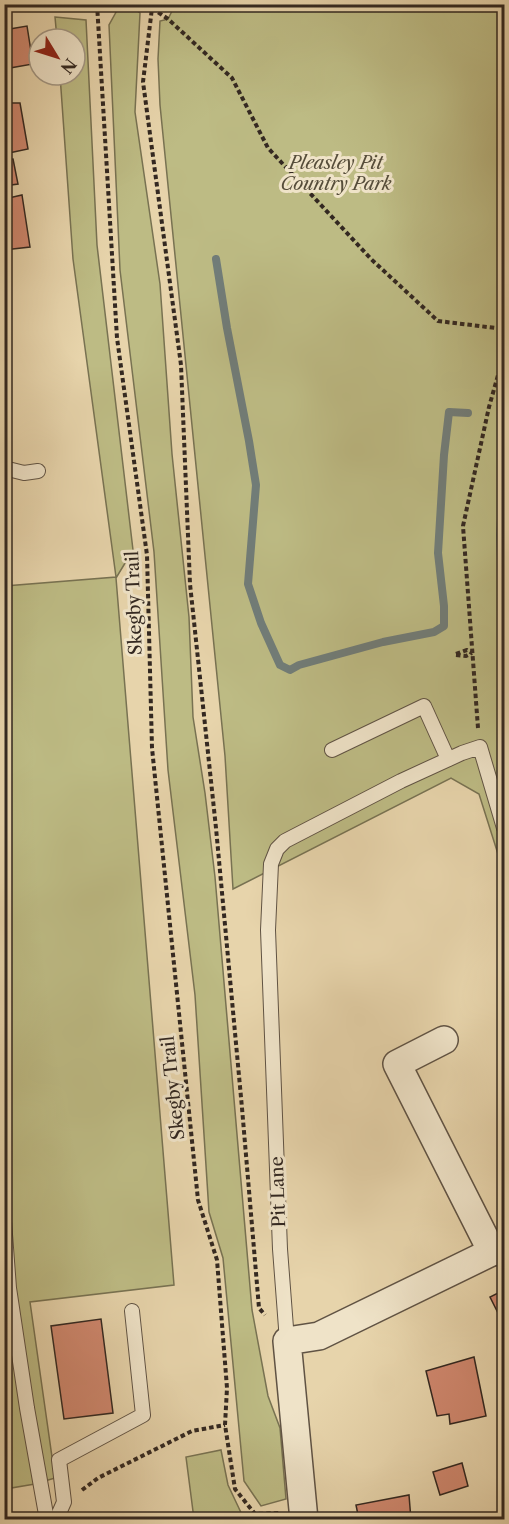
<svg xmlns="http://www.w3.org/2000/svg" width="509" height="1524" font-family="'Libre Caslon Text',serif">
	<style>
		.green { fill: #bdbb84; stroke: #787252; stroke-width: 1.5 }
		.lines { fill: none; stroke-linecap: round; stroke-linejoin: round }
		.stream { stroke: #717d79; stroke-width: 8 }
		.building { fill: #d0886f; stroke: #332821; stroke-width: 1.5 }
		.lane-casing { stroke: #605344; stroke-width: 16 }
		.street-casing { stroke: #605344; stroke-width: 30 }
		.path { stroke: #332821; stroke-width: 4; stroke-dasharray: 4.5 3; stroke-linecap: butt }
		.lane { stroke: #efe3c8; stroke-width: 14 }
		.street { stroke: #efe3c8; stroke-width: 27 }
		.labels { text-anchor: middle; stroke-width: 6; stroke-linejoin: round; paint-order: stroke }
		.park-label { font-size: 18px; font-style: italic; fill: #564d3a; stroke: #efe3c8 }
		.street-label { font-size: 18px; fill: #332821; stroke: #efe3c8 }
	</style>
	<rect width="100%" height="100%" fill="#e7d4ab"/>
	<filter id="stains"><feTurbulence type="fractalNoise" baseFrequency=".00333" numOctaves="4"/><feColorMatrix values="0 0 0 0 .2 0 0 0 0 .09 0 0 0 0 .02 0 0 0 .5 -.17"/></filter>
	<radialGradient id="worn" r=".72"><stop offset=".6" stop-color="#630" stop-opacity="0"/><stop offset="1" stop-color="#630" stop-opacity=".3"/></radialGradient>
	<g class="green">
		<polygon points="169,4 504,5 504,873 479,794 451,778 233,889 225,756 160,105 158,59 160,21 168,19 172,11"/>
		<polygon points="120,5 130,5 140,13 135,112 160,284 172,454 189,617 193,717 205,793 215,877 252,1310 268,1396 280,1428 286,1499 261,1506 244,1481 223,1258 209,1212 195,995 168,770 154,552 120,270 109,25"/>
		<polygon points="55,17 86,20 97,245 133,550 116,578 174,1285 30,1302 55,1478 35,1484 5,1489 5,586 116,577 73,259 60,75 75,75 75,39 57,39"/>
		<polygon points="221,1450 228,1485 244,1519 194,1519 186,1457"/>
	</g>
	<g class="lines">
		<g class="stream">
			<polyline points="216,259 227,328 249,441 256,485 248,584 261,623 280,665 290,670 299,665 383,642 434,632 444,626 444,606 438,553 444,455 449,412 468,413"/>
			<polyline points="504,470 500,535 504,634"/>
		</g>
	</g>
	<g class="building">
		<polygon points="27,26 33,64 4,69 4,30"/>
		<polygon points="4,103 20,103 28,149 4,154"/>
		<polygon points="13,159 18,184 4,186 4,160"/>
		<polygon points="22,195 30,247 4,250 4,199"/>
		<polygon points="504,1290 504,1317 501,1319 490,1297"/>
		<polygon points="101,1319 113,1413 64,1419 51,1326"/>
		<polygon points="474,1357 486,1416 450,1424 449,1414 437,1416 426,1371"/>
		<polygon points="462,1463 468,1486 440,1495 433,1472"/>
		<polygon points="409,1495 411,1520 359,1520 356,1505"/>
	</g>
	<g class="lines">
		<defs>
			<g id="lane">
				<polyline points="4,468 24,473 38,471"/>
				<polyline points="332,750 424,706 448,759"/>
				<polyline points="4,1221 9,1288 27,1408 47,1520"/>
				<polyline points="287,1341 280,1249 268,930 271,864 277,849 285,841 401,781 462,753 480,747 504,828"/>
				<polyline points="56,1520 64,1502 59,1460 143,1415 132,1311"/>
			</g>
			<g id="street">
				<polyline points="444,1040 397,1064 492,1252"/>
				<polyline points="304,1520 287,1341 319,1336 504,1246"/>
			</g>
		</defs>
		<use href="#lane" class="lane-casing"/>
		<use href="#street" class="street-casing"/>
		<g class="path">
			<polyline points="97,4 117,338 147,555 152,748 198,1200 217,1260 227,1388 225,1425 235,1489 255,1514 279,1513"/>
			<polyline points="150,4 152,8 143,82 181,365 190,584 216,828 242,1108 259,1308 265,1315"/>
			<polyline points="152,8 168,19 232,78 268,148 371,259 438,321 504,329"/>
			<polyline points="456,654 467,650 472,653"/>
			<polyline points="456,655 466,656 472,653"/>
			<polyline points="478,728 463,526 489,407 504,354"/>
			<polyline points="82,1490 98,1478 192,1431 225,1425"/>
		</g>
		<use href="#lane" class="lane"/>
		<use href="#street" class="street"/>
	</g>
	<g class="labels">
		<g class="park-label">
			<text x="336" y="169">Pleasley Pit<tspan x="336" dy="21">Country Park</tspan></text>
		</g>
		<g class="street-label">
			<text transform="translate(134 603) rotate(-92)" y="6">Skegby Trail</text>
			<text transform="translate(173 1088) rotate(-96)" y="6">Skegby Trail</text>
			<text transform="translate(278 1192) rotate(-92)" y="6">Pit Lane</text>
		</g>
	</g>
	<rect width="509" height="1524" fill="none" stroke="#e7d4ab" stroke-width="24"/>
	<rect x="6" y="6" width="497" height="1512" fill="none" stroke="#332821" stroke-width="3"/>
	<rect x="12" y="12" width="485" height="1500" fill="none" stroke="#332821" stroke-width="1.5"/>
	<g transform="translate(57 57) rotate(128)"><circle r="28" fill="#efe3c8" stroke="#a49885" stroke-width="1.5"/>
	<path d="M0-4.5L10 22L0 15L-10 22Z" fill="#8f2418"/>
	<text y="-9" font-size="16" font-weight="bold" text-anchor="middle" fill="#332821">N</text>
	</g>
	<rect width="100%" height="100%" filter="url(#stains)"/>
	<rect width="100%" height="100%" fill="url(#worn)"/>
</svg>
